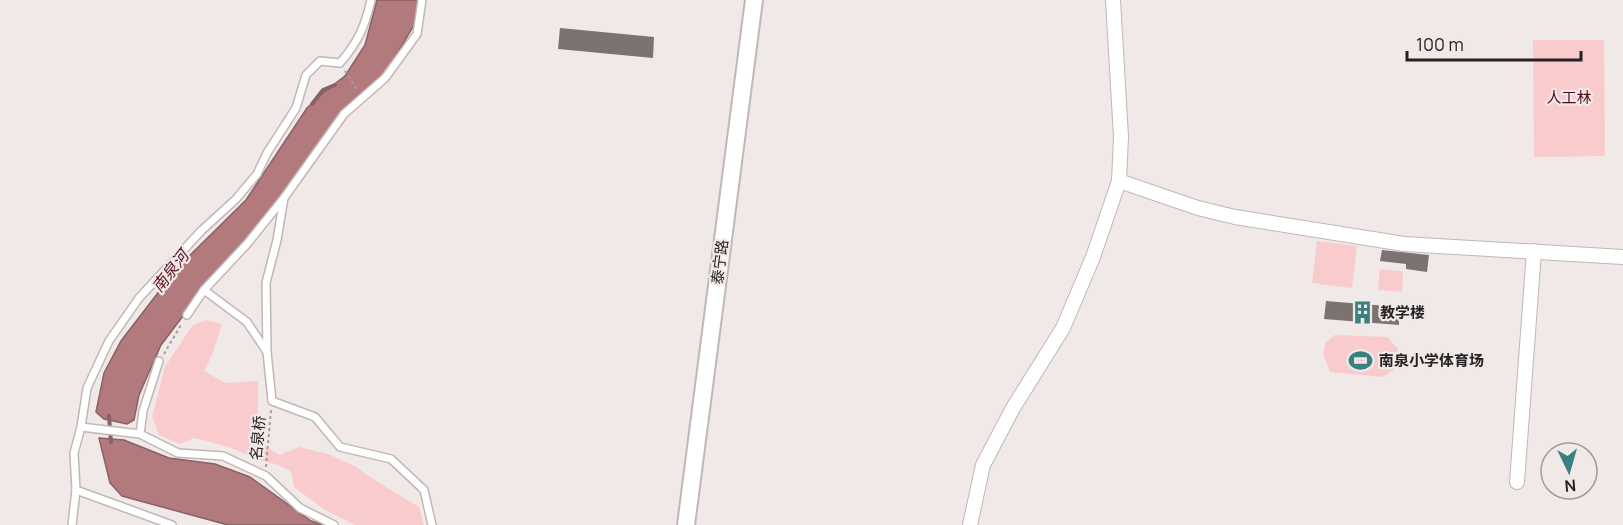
<svg xmlns="http://www.w3.org/2000/svg" width="1623" height="525" font-family="Manrope,'Noto Sans SC',sans-serif">
	<style>
		.green { fill: #f9cbcd }
		.water { fill: #b37a7e; stroke: #896063; stroke-width: 1.5 }
		.lines { fill: none; stroke-linecap: round; stroke-linejoin: round }
		.stream { stroke: #896063; stroke-width: 4 }
		.building { fill: #7b7272 }
		.service-casing { stroke: #c0b7b7; stroke-width: 10 }
		.minor-casing { stroke: #c0b7b7; stroke-width: 16 }
		.tertiary-casing { stroke: #c0b7b7; stroke-width: 20 }
		.path { stroke: #a49d9d; stroke-width: 2; stroke-dasharray: 3 3; stroke-linecap: butt }
		.service { stroke: #fff; stroke-width: 7 }
		.minor { stroke: #fff; stroke-width: 14 }
		.tertiary { stroke: #fff; stroke-width: 16 }
		.labels { text-anchor: middle; stroke-width: 4.5; stroke-linejoin: round; paint-order: stroke }
		.park-label { font-size: 15px; fill: #500819; stroke: #f1e8e8 }
		.street-label { font-size: 15px; fill: #262223; stroke: #f1e8e8 }
		.poi-label { font-size: 15px; font-weight: bold; fill: #262223; stroke: #f1e8e8; text-anchor: start }
		.water-label { font-size: 16px; font-style: italic; fill: #58121f; stroke: #f1e8e8 }
	</style>
	<rect width="100%" height="100%" fill="#f1e8e8"/>
	<g class="green">
		<polygon points="1533,40 1604,40 1605,156 1534,157"/>
		<polygon points="1317,241 1357,246 1352,288 1312,283"/>
		<polygon points="1380,269 1401,271 1403,274 1402,292 1378,290"/>
		<polygon points="206,320 222,324 212,355 204,371 225,383 258,381 258,442 280,455 299,447 328,454 356,467 376,481 419,507 424,525 355,525 325,510 294,487 291,471 276,464 259,460 229,447 194,438 180,444 159,435 152,417 165,367 192,326"/>
		<polygon points="1335,335 1387,337 1398,349 1397,367 1383,377 1330,372 1323,354 1326,342"/>
	</g>
	<g class="water">
		<polygon points="377,0 418,0 414,25 387,71 343,111 282,197 241,247 220,267 161,345 139,395 134,420 127,424 104,419 96,412 104,373 121,341 177,268 246,200 307,108 324,92 345,76 365,45"/>
		<polygon points="99,438 124,440 169,458 215,464 250,477 311,521 325,525 228,525 122,496 110,483"/>
	</g>
	<g class="lines">
		<g class="stream">
			<polyline points="312,104 323,90 335,85"/>
			<polyline points="109,416 111,442"/>
		</g>
	</g>
	<g class="building">
		<polygon points="560,28 654,37 653,58 558,49"/>
		<polygon points="1382,250 1429,255 1427,272 1406,269 1406,264 1380,261"/>
		<polygon points="1326,301 1399,307 1399,325 1324,319"/>
	</g>
	<g class="lines">
		<defs>
			<g id="service">
				<polyline points="204,290 247,322 267,352 272,401 315,417 340,447 391,459 424,490 432,525"/>
				<polyline points="187,315 204,290 247,244 284,198 344,114 385,78 417,34 422,0"/>
				<polyline points="267,352 266,283 277,240 284,198"/>
				<polyline points="81,427 140,434 178,453 223,456 266,476 300,508 334,525"/>
				<polyline points="140,434 143,411 159,361"/>
				<polyline points="76,490 172,525"/>
				<path d="M72 525 76 490 74 453 81 427 87 388 109 341 139 298 201 231 236 199 257 174 267 153 296 108 306 75 320 61 340 63C358 42 365 27 371 0"/>
			</g>
			<g id="minor">
				<polyline points="1119,181 1198,208 1235,217 1404,244 1623,257"/>
				<polyline points="1517,482 1534,251"/>
				<polyline points="970,525 983,465 1013,408 1063,328 1093,257 1119,181 1121,137 1113,0"/>
			</g>
			<polyline id="tertiary" points="686,525 754,0"/>
		</defs>
		<use href="#service" class="service-casing"/>
		<use href="#minor" class="minor-casing"/>
		<use href="#tertiary" class="tertiary-casing"/>
		<g class="path">
			<polyline points="345,71 358,91"/>
			<polyline points="164,354 182,323"/>
			<polyline points="266,467 271,410"/>
		</g>
		<use href="#service" class="service"/>
		<use href="#minor" class="minor"/>
		<use href="#tertiary" class="tertiary"/>
	</g>
	<defs>
		<symbol id="building-bare" viewBox="-9 -9 18 18"><path d="M-4-6H4V6H1V3H-1V6H-4ZM-2.5-4.3h1.7v1.8h-1.7ZM.8-4.3h1.7v1.8H.8ZM-2.5-1h1.7V.8h-1.7ZM.8-1h1.7V.8H.8Z" fill="#398181" stroke="#f1e8e8" stroke-width="2.5" paint-order="stroke"/></symbol>
		<symbol id="stadium-bare" viewBox="-9 -9 18 18"><path d="M0-5a6.5 5 0 1 0 0 10a6.5 5 0 1 0 0-10ZM-3.5-1.8h7v3.6h-7Z" fill="#398181" stroke="#f1e8e8" stroke-width="2.5" paint-order="stroke"/></symbol>
	</defs>
	<g fill-rule="evenodd">
		<use href="#building-bare" x="1346" y="296" width="33" height="33"/>
		<use href="#stadium-bare" x="1344" y="344" width="33" height="33"/>
	</g>
	<g class="labels">
		<g class="park-label">
			<text x="1569" y="103">人工林</text>
		</g>
		<g class="street-label">
			<text transform="translate(720 262) rotate(-83)" y="5">泰宁路</text>
			<text transform="translate(258 438) rotate(-85)" y="5">名泉桥</text>
		</g>
		<g class="poi-label">
			<text x="1380" y="318">教学楼</text>
			<text x="1379" y="366">南泉小学体育场</text>
		</g>
		<g class="water-label">
			<text transform="translate(170 271) rotate(-52)" y="6">南泉河</text>
		</g>
	</g>
	<g transform="translate(1569 471) rotate(175)"><circle r="28" fill="#f1e8e8" stroke="#a09999" stroke-width="1.5"/>
	<path d="M0-4.5L10 22L0 15L-10 22Z" fill="#398181"/>
	<text y="-9" font-size="16" font-weight="bold" text-anchor="middle" fill="#262223">N</text>
	</g>
	<path d="M1407 51v9h174v-9" fill="none" stroke="#262223" stroke-width="3"/>
	<text x="1416" y="51" font-size="18" fill="#262223" stroke="#f1e8e8" stroke-width="4.5" paint-order="stroke">100 m</text>
</svg>
